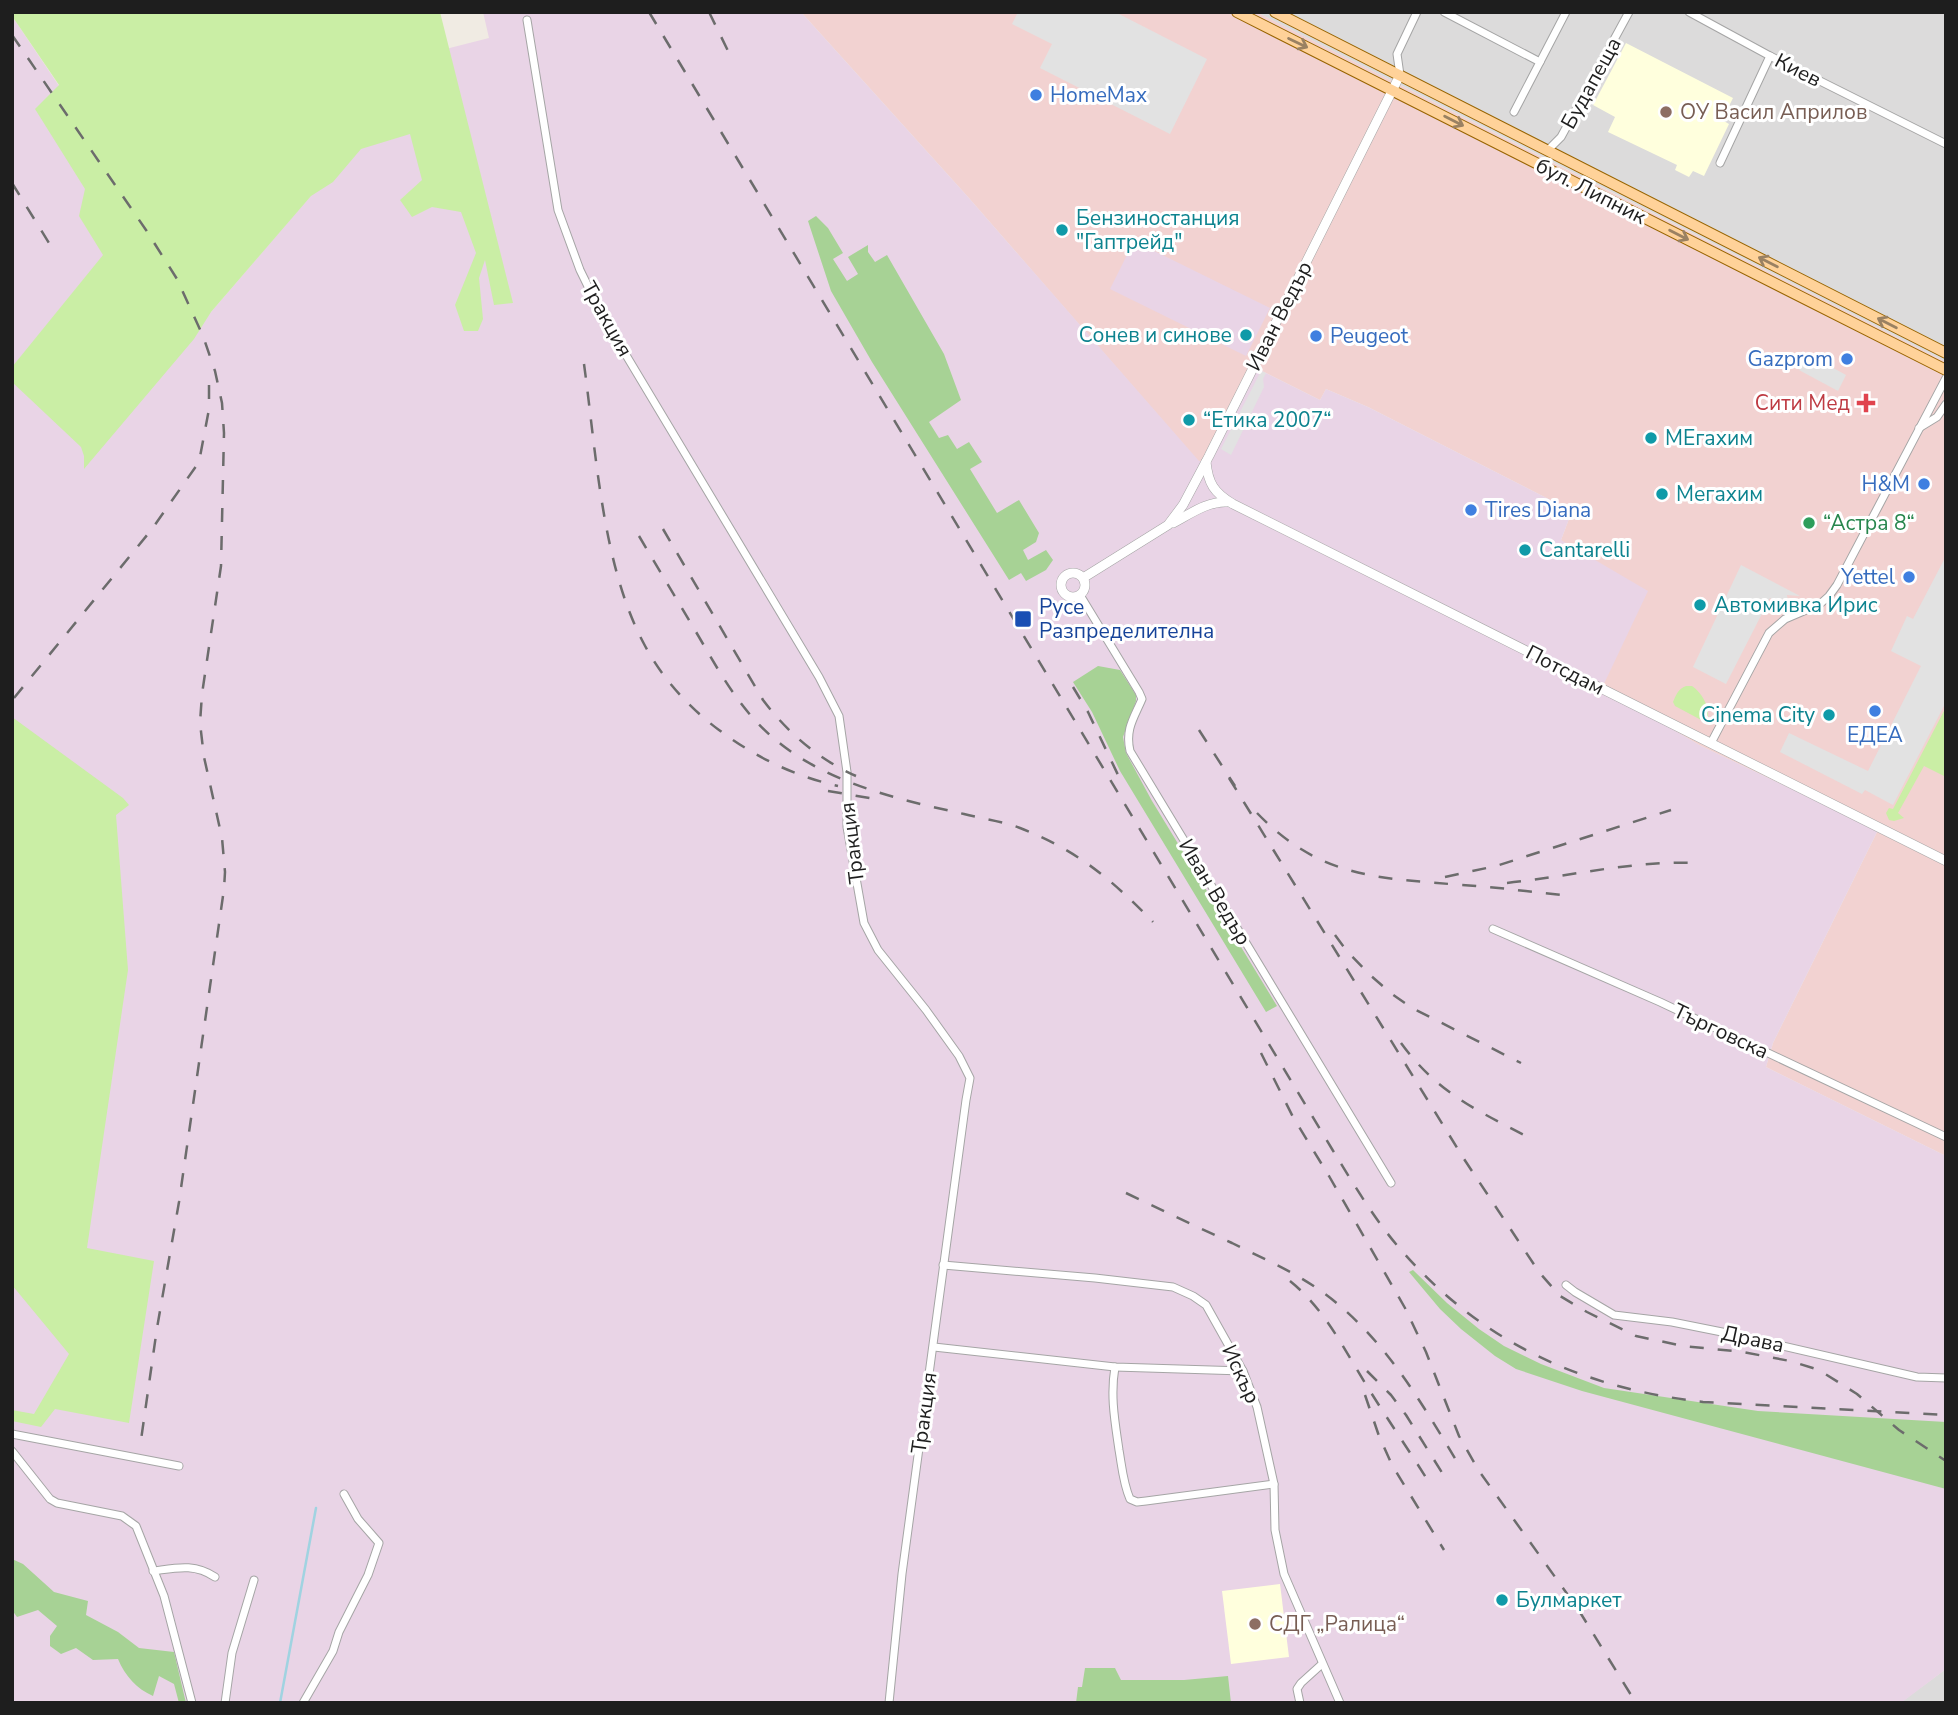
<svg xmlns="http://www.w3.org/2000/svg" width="1958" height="1715" font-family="'Nunito Sans',sans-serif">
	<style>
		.residential { fill: #dcdbdb }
		.commercial { fill: #f2d2d1 }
		.industrial { fill: #e9d4e6 }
		.education { fill: #ffd }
		.grass { fill: #caeea5 }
		.forest { fill: #a7d295 }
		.parking { fill: #e2e2e2 }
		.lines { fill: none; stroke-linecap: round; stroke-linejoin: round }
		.stream { stroke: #a0d3e1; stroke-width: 2.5 }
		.minor-casing { stroke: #a5a5a5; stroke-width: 9 }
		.tertiary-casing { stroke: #a5a5a5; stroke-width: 10 }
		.primary-casing { stroke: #986400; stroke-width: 12 }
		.minor { stroke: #fff; stroke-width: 7 }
		.tertiary { stroke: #fff; stroke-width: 9 }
		.primary { stroke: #ffd299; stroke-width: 10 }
		.rail { stroke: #6c6c6c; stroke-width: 2.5; stroke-dasharray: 14 14; stroke-linecap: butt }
		.oneway { stroke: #9a8162 }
		.shop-dot { fill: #3f7fe0; stroke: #fff; stroke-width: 2.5 }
		.education-dot { fill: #8d6e63; stroke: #fff; stroke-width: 2.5 }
		.culture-dot { fill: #0f9aa8; stroke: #fff; stroke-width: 2.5 }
		.health-dot { fill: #e0444e; stroke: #fff; stroke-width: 2.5 }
		.leisure-dot { fill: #2e9e5b; stroke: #fff; stroke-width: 2.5 }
		.transit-dot { fill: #1a4fb4; stroke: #fff; stroke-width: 2.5 }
		.labels { text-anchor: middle; stroke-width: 6; stroke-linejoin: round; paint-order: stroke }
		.street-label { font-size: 21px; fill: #1e1e1e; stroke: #fff }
		.shop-label { font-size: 21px; fill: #366cbe; stroke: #fff; text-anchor: start }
		.education-label { font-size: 21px; fill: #785e54; stroke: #fff; text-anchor: start }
		.culture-label { font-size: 21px; fill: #0d838f; stroke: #fff; text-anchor: start }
		.health-label { font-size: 21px; fill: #be3a42; stroke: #fff; text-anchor: end }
		.leisure-label { font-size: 21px; fill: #27864d; stroke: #fff; text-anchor: start }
		.transit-label { font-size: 21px; fill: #164399; stroke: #fff; text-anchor: start }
	</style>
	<rect width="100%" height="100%" fill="#f0ebe3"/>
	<g class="residential">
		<polygon points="1256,12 1946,12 1946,362 1675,224"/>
		<polygon points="1946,1669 1946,1703 1901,1703 1904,1700"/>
	</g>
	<polygon class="commercial" points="801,12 1256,12 1946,362 1946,1156 1766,1067 1773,1043 1878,830 1701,746 1601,688 1561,540 1572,511 1368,407 1326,389 1320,400 1254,367 1206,462 1199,462 968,197"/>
	<g class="industrial">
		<polygon points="483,12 801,12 968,197 1199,461 1207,461 1254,367 1320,400 1326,389 1368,407 1572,511 1561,540 1648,591 1602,688 1701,746 1878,830 1773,1043 1766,1067 1946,1156 1946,1669 1901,1703 12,1703 12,16 211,312 434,52 489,38"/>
		<polygon points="1134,241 1270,308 1246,356 1110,289"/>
	</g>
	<g class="education">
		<polygon points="1626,43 1733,98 1722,120 1729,124 1704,176 1693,171 1689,177 1675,170 1677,165 1608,132 1615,117 1593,105"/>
		<polygon points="1280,1584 1289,1657 1231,1664 1222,1591"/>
	</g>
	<g class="grass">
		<polygon points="12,12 440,12 513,303 494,305 485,260 479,278 483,319 478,331 464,331 455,305 476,253 461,212 432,207 412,217 400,200 422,180 410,134 361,149 333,182 311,196 211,312 194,339 84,469 84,456 81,447 12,382 12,367 103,255 79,216 85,189 35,109 59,85 12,16"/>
		<path d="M1686 686H1692C1701 692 1709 705 1708 716L1703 721 1675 706 1673 702C1676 695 1678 689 1686 686Z"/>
		<polygon points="1946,707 1946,777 1924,766 1898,813 1904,818 1894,821 1889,820 1886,813 1889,808 1893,809"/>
		<polygon points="12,717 123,798 129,805 116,815 128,970 87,1248 154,1261 129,1423 55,1409 41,1427 12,1421 12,1410 34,1414 69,1354 12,1285"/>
	</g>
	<g class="forest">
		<polygon points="816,216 828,228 843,253 833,259 847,281 858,274 848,257 868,245 868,252 875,262 887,255 944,354 961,400 929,422 939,438 948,435 957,449 969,442 982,462 970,469 997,513 1019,500 1039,533 1036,542 1023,550 1028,560 1046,550 1053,560 1046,570 1026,581 1021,573 1009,580 872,362 831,291 808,221"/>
		<polygon points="1098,666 1120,670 1136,695 1136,701 1123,737 1126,753 1152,801 1277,1006 1266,1012 1120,771 1092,712 1073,682"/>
		<polygon points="1413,1270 1447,1303 1479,1329 1504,1346 1541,1364 1604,1388 1758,1411 1946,1422 1946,1489 1582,1391 1516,1369 1495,1356 1461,1329 1440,1309 1409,1272"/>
		<path d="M12 1559 23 1564 54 1592 88 1601 86 1615 118 1632 139 1648 174 1652 186 1703H179L174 1684 159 1676 153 1696C137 1689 125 1676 118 1659L93 1660 76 1648 61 1654 50 1646V1636L57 1626 38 1610 17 1617 12 1610Z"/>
		<polygon points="1085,1668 1115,1668 1121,1680 1184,1680 1228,1676 1231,1703 1076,1703 1078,1687 1082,1687"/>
	</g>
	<g class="parking">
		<polygon points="1018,12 1115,12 1207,59 1170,134 1040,68 1052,44 1012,24"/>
		<polygon points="1808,354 1846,375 1838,391 1799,370"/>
		<polygon points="1261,371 1266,373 1263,379 1264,387 1231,455 1221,449"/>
		<polygon points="1946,556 1946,702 1893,805 1865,790 1862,794 1780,752 1789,733 1868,771 1921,666 1891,651 1907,616 1913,619"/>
		<polygon points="1741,565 1800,596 1787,595 1788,601 1780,605 1770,598 1726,684 1693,667"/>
	</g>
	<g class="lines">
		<polyline class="stream" points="280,1703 316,1508"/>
		<defs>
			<g id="minor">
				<polyline points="1444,12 1540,62"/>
				<polyline points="1689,12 1770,56 1946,144"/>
				<polyline points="527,20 558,210 580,270 602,315 819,677 839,716 847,772 847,827 864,923 878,950 926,1010 959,1056 970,1078 966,1100 902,1574 889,1703"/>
				<polyline points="1400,75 1397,54 1417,12"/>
				<polyline points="1514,112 1566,12"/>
				<polyline points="1548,150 1561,137 1629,12"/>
				<polyline points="1720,163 1770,56"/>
				<polyline points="1919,428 1937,417 1946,404"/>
				<path d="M1080 595 1139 692 1142 699C1134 718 1125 729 1130 751L1391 1183"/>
				<polyline points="1711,743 1769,633 1785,619 1820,604 1829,596 1837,585 1946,378"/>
				<polyline points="1493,929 1660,1002 1946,1137"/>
				<polyline points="943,1265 1095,1278 1173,1287 1193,1296 1206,1305 1243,1371 1257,1407 1274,1484 1275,1530 1284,1574 1340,1703"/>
				<polyline points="1566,1285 1575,1292 1614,1315 1672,1322 1727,1333 1917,1377 1946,1378"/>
				<polyline points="934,1347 1115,1367 1243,1371"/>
				<path d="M1115 1367C1110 1396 1115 1422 1119 1450 1122 1467 1123 1483 1130 1499L1137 1502 1146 1501 1274 1484"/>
				<polyline points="12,1434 179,1466"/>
				<polyline points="12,1451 50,1499 57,1503 122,1516 136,1526 164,1596 192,1703"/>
				<path d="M153 1571C176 1568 194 1563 215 1577"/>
				<polyline points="225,1703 232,1653 254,1580"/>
				<polyline points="303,1703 333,1651 339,1632 368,1575 379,1543 358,1519 344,1494"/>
				<polyline points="1300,1703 1297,1689 1301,1683 1322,1664"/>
			</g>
			<g id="tertiary">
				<path d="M1206 462C1208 483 1214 493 1233 504L1946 861"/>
				<path d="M1173 523C1190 514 1208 501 1227 502"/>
				<circle cx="1073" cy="585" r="12"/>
				<polyline points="1083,578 1168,525 1183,505 1209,456 1400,75"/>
			</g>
			<g id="primary">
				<polyline points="1237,12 1946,370"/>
				<polyline points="1275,12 1946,353"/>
			</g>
		</defs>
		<use href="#minor" class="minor-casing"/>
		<use href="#tertiary" class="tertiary-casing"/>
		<use href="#primary" class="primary-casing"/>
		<use href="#minor" class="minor"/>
		<use href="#tertiary" class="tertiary"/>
		<use href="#primary" class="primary"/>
		<g class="rail">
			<path d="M649 12 1332 1149C1353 1183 1374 1219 1401 1250 1482 1343 1582 1388 1703 1402L1946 1415"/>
			<polyline points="709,12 731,57"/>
			<polyline points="12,35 146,230 177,279 203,336 215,371 222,403 224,433 221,566 202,694 200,723 204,757 222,838 225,872 224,889 179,1202 157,1328 141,1440"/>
			<polyline points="12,183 49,243"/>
			<path d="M584 364C596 451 602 564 643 642 661 677 688 707 719 730 755 757 794 776 838 786"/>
			<path d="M663 529 763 700C788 733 818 759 856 776"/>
			<path d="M639 536C659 570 679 603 699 637 723 678 743 715 782 745 834 785 901 800 964 814 983 819 1002 821 1020 828 1077 850 1111 879 1153 922"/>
			<polyline points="1073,687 1088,712 1119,777"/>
			<polyline points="14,698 152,529 199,462 209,409 209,374"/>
			<polyline points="1199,730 1235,786"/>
			<polyline points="1229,778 1464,1159 1539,1272 1560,1296 1587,1312 1636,1336 1683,1346 1743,1352 1790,1361 1819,1370 1857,1394 1899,1430 1946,1461"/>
			<polyline points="828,791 881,800"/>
			<path d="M1257 813C1320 878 1377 878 1462 885 1499 887 1536 893 1573 896"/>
			<polyline points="1445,877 1496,866 1671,810"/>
			<path d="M1507 883C1572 876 1634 860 1700 863"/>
			<polyline points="1335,935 1346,950 1370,975 1392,994 1412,1008 1521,1063"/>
			<path d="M1401 1043C1436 1091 1474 1109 1524 1135"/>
			<polyline points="1261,1053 1293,1117 1329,1176 1405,1308 1426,1352 1459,1436 1479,1471 1578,1609 1636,1703"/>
			<path d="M1126 1193C1162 1210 1197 1227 1232 1243 1264 1259 1297 1273 1325 1294 1386 1339 1424 1407 1462 1470"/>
			<path d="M1290 1281C1326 1310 1346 1353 1370 1391 1390 1423 1412 1455 1432 1487"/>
			<polyline points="1367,1371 1391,1395 1406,1415 1446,1479"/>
			<polyline points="1365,1395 1379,1436 1392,1465 1444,1550"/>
		</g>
	</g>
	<defs><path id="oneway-shaft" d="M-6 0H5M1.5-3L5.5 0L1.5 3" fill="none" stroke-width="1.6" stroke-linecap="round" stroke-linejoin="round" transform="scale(1.75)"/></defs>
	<g class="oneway">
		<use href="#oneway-shaft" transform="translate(1298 43) rotate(26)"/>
		<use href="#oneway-shaft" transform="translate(1454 121) rotate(27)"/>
		<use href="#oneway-shaft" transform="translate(1679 235) rotate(27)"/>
		<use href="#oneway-shaft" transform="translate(1768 262) rotate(-153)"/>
		<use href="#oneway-shaft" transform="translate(1887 323) rotate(-153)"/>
	</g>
	<g class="shop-dot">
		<circle cx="1036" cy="95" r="7"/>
		<circle cx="1316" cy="336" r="7"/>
		<circle cx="1847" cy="359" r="7"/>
		<circle cx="1924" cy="484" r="7"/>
		<circle cx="1471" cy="510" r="7"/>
		<circle cx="1909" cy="577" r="7"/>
		<circle cx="1875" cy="711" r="7"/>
	</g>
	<g class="education-dot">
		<circle cx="1666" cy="112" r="7"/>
		<circle cx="1255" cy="1624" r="7"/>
	</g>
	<g class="culture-dot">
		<circle cx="1062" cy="230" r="7"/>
		<circle cx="1246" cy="335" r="7"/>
		<circle cx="1189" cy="420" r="7"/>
		<circle cx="1651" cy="438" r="7"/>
		<circle cx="1662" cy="494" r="7"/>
		<circle cx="1525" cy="550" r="7"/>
		<circle cx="1700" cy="605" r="7"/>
		<circle cx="1829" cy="715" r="7"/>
		<circle cx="1502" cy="1600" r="7"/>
	</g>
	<path class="health-dot" d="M1862.5 392.5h7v7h7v7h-7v7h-7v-7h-7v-7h7z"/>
	<circle class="leisure-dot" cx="1809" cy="523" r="7"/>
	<rect class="transit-dot" x="1014" y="610" width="18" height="18" rx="3.5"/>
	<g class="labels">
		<g class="street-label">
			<text transform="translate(1798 70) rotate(27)" y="7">Киев</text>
			<text transform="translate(1591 83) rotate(-61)" y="7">Будапеща</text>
			<text transform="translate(1591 191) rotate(27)" y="7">бул. Липник</text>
			<text transform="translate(1279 316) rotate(-63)" y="7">Иван Ведър</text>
			<text transform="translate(607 319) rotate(61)" y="7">Тракция</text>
			<text transform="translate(1565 670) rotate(27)" y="7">Потсдам</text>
			<text transform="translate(852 843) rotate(-97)" y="7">Тракция</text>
			<text transform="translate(1215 892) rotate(59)" y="7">Иван Ведър</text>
			<text transform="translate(1721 1031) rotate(25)" y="7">Търговска</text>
			<text transform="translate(1753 1339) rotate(12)" y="7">Драва</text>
			<text transform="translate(1241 1374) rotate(65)" y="7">Искър</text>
			<text transform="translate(924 1413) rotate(-82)" y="7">Тракция</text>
		</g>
		<g class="shop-label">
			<text x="1050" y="102">HomeMax</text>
			<text x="1330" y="343">Peugeot</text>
			<text x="1833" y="366" text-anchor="end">Gazprom</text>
			<text x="1910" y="491" text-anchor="end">H&amp;M</text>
			<text x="1485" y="517">Tires Diana</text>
			<text x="1895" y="584" text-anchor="end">Yettel</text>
			<text x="1875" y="742" text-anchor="middle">ЕДЕА</text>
		</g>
		<g class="education-label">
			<text x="1680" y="119">ОУ Васил Априлов</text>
			<text x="1269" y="1631">СДГ „Ралица“</text>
		</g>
		<g class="culture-label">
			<text x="1076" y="225">Бензиностанция<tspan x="1076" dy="24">"Гаптрейд"</tspan></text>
			<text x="1232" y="342" text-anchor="end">Сонев и синове</text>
			<text x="1203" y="427">“Етика 2007“</text>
			<text x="1665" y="445">МЕгахим</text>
			<text x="1676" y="501">Мегахим</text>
			<text x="1539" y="557">Cantarelli</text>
			<text x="1714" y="612">Автомивка Ирис</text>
			<text x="1815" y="722" text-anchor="end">Cinema City</text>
			<text x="1516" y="1607">Булмаркет</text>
		</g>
		<g class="health-label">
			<text x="1850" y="410">Сити Мед</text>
		</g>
		<g class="leisure-label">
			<text x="1823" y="530">“Астра 8“</text>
		</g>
		<g class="transit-label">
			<text x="1039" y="614">Русе<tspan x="1039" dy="24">Разпределителна</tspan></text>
		</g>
	</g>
	<rect width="1958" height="1715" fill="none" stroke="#1e1e1e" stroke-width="28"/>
</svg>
